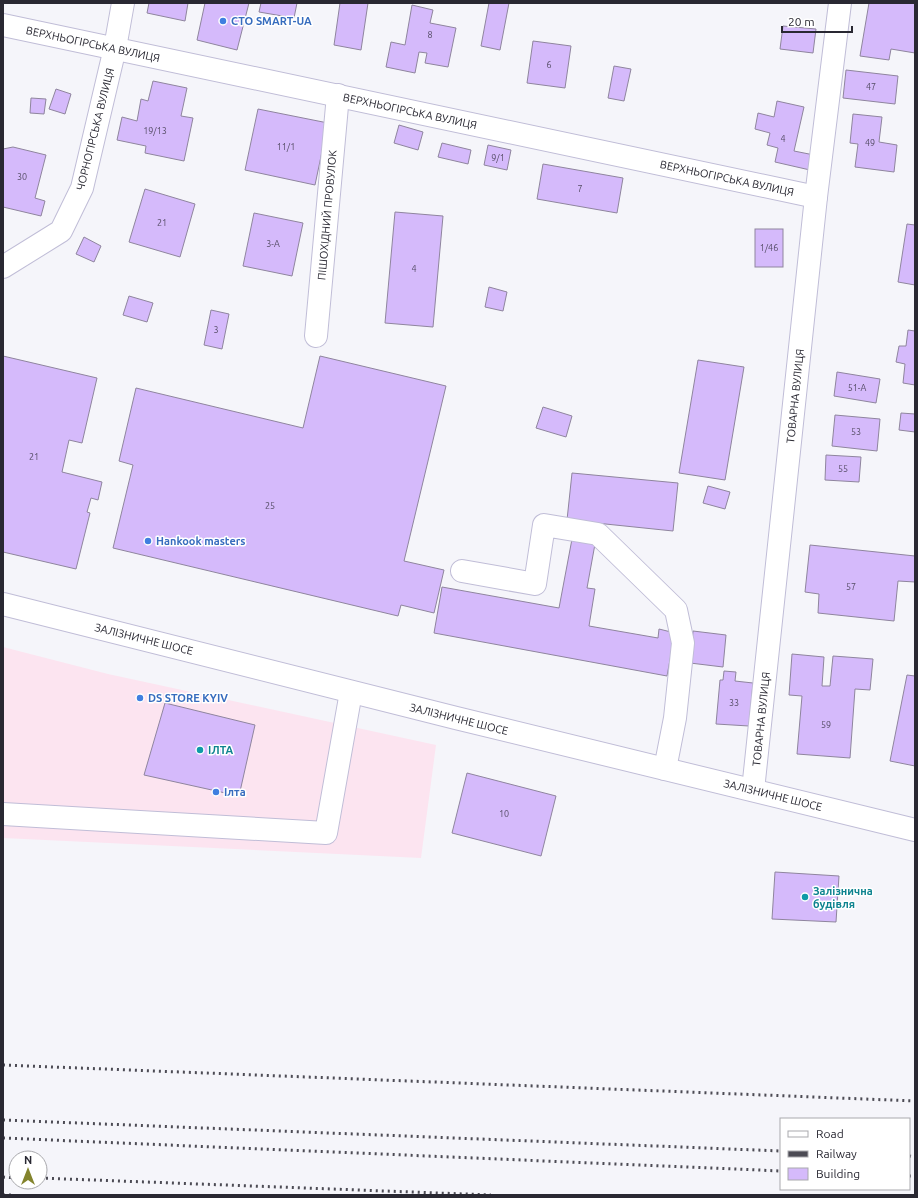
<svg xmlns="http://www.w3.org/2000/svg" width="918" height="1198" font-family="Ubuntu,sans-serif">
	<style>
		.commercial { fill: #fce4f0 }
		.building { fill: #d5bafb; stroke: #8f859e }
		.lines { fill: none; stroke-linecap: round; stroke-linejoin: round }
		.minor-casing { stroke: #c0bdd7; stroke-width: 24 }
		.minor { stroke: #fff; stroke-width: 22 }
		.rail { stroke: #4c4b54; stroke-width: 3; stroke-dasharray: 2 4; stroke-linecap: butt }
		.shop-dot { fill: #3f7fe0; stroke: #fff; stroke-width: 1.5 }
		.culture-dot { fill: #0f9aa8; stroke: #fff; stroke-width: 1.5 }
		.labels { text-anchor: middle; stroke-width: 3; stroke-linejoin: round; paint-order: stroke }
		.number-label { font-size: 9px; fill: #544c64 }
		.shop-label { font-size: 11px; font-weight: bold; fill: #366cbe; stroke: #fff; text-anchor: start }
		.street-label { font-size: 11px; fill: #292832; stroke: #fff }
		.culture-label { font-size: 11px; font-weight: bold; fill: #0d838f; stroke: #fff; text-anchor: start }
	</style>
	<rect width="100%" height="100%" fill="#f5f5fa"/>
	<polygon class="commercial" points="3,647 108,674 436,745 421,858 3,838"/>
	<g class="building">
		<polygon points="149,3 188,3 185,21 147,13"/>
		<polygon points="205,3 249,3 237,50 197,40"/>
		<polygon points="261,3 297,3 294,18 259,12"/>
		<polygon points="340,3 368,3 361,50 334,45"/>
		<polygon points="489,3 509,3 500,50 481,46"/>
		<polygon points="869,3 915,3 915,53 891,49 889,60 860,56"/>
		<polygon points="412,5 433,10 430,23 456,28 448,67 425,63 427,53 419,52 415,73 386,67 391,42 405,45"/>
		<polygon points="783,26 816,29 813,53 780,49"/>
		<polygon points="533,41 571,46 565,88 527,83"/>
		<polygon points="614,66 631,69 624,101 608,98"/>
		<polygon points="846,70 898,76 895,104 843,98"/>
		<polygon points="153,81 187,88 181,116 193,118 184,161 145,153 146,146 117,140 122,117 137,121 141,99 148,101"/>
		<polygon points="56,89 71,94 65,114 49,109"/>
		<polygon points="31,98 46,99 44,114 30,113"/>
		<polygon points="777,101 804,107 794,151 814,155 810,170 775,162 778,148 767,145 770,133 755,129 758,113 774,117"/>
		<polygon points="258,109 328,123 315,185 245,170"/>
		<polygon points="853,114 882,117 879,142 897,145 894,172 855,167 858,144 850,143"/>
		<polygon points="399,125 423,132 418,150 394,143"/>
		<polygon points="442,143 471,150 468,164 438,157"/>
		<polygon points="488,145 511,150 507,170 484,165"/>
		<polygon points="13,147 46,155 35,198 45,201 41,216 3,207 3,149"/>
		<polygon points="543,164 623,178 617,213 537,199"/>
		<polygon points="145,189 195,204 180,257 129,242"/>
		<polygon points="395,212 443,216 433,327 385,323"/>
		<polygon points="254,213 303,223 292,276 243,266"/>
		<polygon points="907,224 915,225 915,285 898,282"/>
		<rect x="755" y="229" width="28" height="38"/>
		<polygon points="84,237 101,246 94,262 76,254"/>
		<polygon points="489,287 507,292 503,311 485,307"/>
		<polygon points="129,296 153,303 147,322 123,315"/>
		<polygon points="211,310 229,314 222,349 204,345"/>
		<polygon points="908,330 915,331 915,385 903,383 905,364 896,362 899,346 906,346"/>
		<polygon points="3,356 97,378 82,443 69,440 62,472 102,482 98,500 91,498 87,512 90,513 76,569 3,552"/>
		<polygon points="320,356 446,386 404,561 444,570 434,613 401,605 398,616 113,548 133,465 119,461 136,388 303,428"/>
		<polygon points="698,360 744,367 725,480 679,473"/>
		<polygon points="837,372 880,379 876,403 834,396"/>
		<polygon points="543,407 572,416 566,437 536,428"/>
		<polygon points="901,413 915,414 915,432 899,430"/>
		<polygon points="835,415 880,419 877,451 832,446"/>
		<polygon points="826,455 861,457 859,482 825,480"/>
		<polygon points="572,473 678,483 673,531 567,520"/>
		<polygon points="708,486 730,492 725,509 703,503"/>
		<polygon points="572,539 595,544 587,588 595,589 589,626 658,638 659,629 675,633 667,676 434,633 442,587 559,608"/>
		<polygon points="810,545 915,556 915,582 898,581 894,621 818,613 819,594 805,592"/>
		<polygon points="693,631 726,635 723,667 690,663"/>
		<polygon points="792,654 824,657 822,686 830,686 833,656 873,659 870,690 855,689 850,758 797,754 802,696 789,695"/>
		<polygon points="724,671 736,672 735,681 753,683 749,726 716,724 720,680 723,680"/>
		<polygon points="907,675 915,676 915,766 890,761"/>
		<polygon points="165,703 255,725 239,796 144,775"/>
		<polygon points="467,773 556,796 541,856 452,833"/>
		<polygon points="775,872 839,876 836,922 772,919"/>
	</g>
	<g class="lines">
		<defs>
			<g id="minor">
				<polyline points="3,25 816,197"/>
				<polyline points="3,267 61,231 82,188 115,48 123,3"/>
				<polyline points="316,336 338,95"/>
				<polyline points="462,571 535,584 544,525 598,534 676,610 683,643 675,718 665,769"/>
				<polyline points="3,604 456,718 915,830"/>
				<polyline points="753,790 816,197 840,3"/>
				<polyline points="3,814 326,833 351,692"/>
			</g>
		</defs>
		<use href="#minor" class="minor-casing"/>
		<use href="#minor" class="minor"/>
		<g class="rail">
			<polyline points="3,1065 915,1101"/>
			<polyline points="3,1120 781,1151"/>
			<polyline points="3,1138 781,1171"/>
			<polyline points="909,1156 915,1157"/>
			<polyline points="909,1176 915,1176"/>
			<polyline points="3,1177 16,1178"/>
			<polyline points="40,1178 491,1195"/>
			<polyline points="3,1195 15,1195"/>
		</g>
	</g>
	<g class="shop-dot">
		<circle cx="223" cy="21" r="4"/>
		<circle cx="148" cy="541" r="4"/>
		<circle cx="140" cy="698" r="4"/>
		<circle cx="216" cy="792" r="4"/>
	</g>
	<g class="culture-dot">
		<circle cx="200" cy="750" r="4"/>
		<circle cx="805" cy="897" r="4"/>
	</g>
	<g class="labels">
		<g class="number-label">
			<text x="430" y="38">8</text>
			<text x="549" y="68">6</text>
			<text x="871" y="90">47</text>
			<text x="155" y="134">19/13</text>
			<text x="783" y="142">4</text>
			<text x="870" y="146">49</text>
			<text x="286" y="150">11/1</text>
			<text x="498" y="161">9/1</text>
			<text x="22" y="180">30</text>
			<text x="580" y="192">7</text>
			<text x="162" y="226">21</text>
			<text x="273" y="247">3-А</text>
			<text x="769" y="251">1/46</text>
			<text x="414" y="272">4</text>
			<text x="216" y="333">3</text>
			<text x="857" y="391">51-А</text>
			<text x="856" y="435">53</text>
			<text x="34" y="460">21</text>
			<text x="843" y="472">55</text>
			<text x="270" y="509">25</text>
			<text x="851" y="590">57</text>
			<text x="734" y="706">33</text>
			<text x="826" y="728">59</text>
			<text x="504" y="817">10</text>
		</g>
		<g class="shop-label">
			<text x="231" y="25">СТО SMART-UA</text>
			<text x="156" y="545">Hankook masters</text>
			<text x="148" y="702">DS STORE KYIV</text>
			<text x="224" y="796">Ілта</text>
		</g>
		<g class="street-label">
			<text transform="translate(93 44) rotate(12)" y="4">ВЕРХНЬОГІРСЬКА ВУЛИЦЯ</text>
			<text transform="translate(410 111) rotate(12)" y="4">ВЕРХНЬОГІРСЬКА ВУЛИЦЯ</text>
			<text transform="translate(95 129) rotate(-76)" y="4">ЧОРНОГІРСЬКА ВУЛИЦЯ</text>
			<text transform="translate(727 178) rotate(12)" y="4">ВЕРХНЬОГІРСЬКА ВУЛИЦЯ</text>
			<text transform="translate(327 215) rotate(-85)" y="4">ПІШОХІДНИЙ ПРОВУЛОК</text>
			<text transform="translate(795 396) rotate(-84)" y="4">ТОВАРНА ВУЛИЦЯ</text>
			<text transform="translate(144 639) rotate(14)" y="4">ЗАЛІЗНИЧНЕ ШОСЕ</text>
			<text transform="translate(459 719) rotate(14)" y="4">ЗАЛІЗНИЧНЕ ШОСЕ</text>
			<text transform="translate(761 719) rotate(-84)" y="4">ТОВАРНА ВУЛИЦЯ</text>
			<text transform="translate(773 795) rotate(14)" y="4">ЗАЛІЗНИЧНЕ ШОСЕ</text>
		</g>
		<g class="culture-label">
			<text x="208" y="754">ІЛТА</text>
			<text x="813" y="895">Залізнична<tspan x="813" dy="13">будівля</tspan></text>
		</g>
	</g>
	<rect width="918" height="1198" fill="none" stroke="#292832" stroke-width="8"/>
	<rect x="780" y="1118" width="130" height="72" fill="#ffffff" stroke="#a9a9ad"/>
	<rect x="788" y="1131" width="20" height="6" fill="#ffffff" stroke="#a9a9ad"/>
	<text x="816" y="1138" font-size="12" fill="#292832">Road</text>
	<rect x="788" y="1151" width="20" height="6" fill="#4c4b54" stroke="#a9a9ad"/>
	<text x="816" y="1158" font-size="12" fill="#292832">Railway</text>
	<rect x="788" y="1168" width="20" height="12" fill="#d5bafb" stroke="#a9a9ad"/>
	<text x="816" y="1178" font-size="12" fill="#292832">Building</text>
	<g transform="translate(28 1170)"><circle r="19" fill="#ffffff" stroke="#a9a9ad"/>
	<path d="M0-3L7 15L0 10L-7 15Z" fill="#83842d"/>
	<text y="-6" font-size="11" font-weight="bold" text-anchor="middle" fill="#292832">N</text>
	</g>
	<path d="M782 26v6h70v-6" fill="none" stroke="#292832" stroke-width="2"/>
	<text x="788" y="26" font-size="12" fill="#292832" stroke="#ffffff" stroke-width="3" paint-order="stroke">20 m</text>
</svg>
